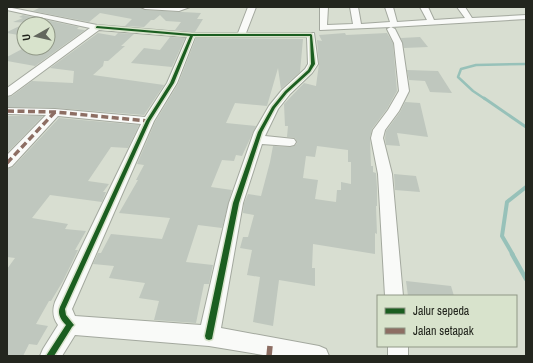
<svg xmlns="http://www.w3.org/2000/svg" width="533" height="363" font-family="'Archivo Narrow',sans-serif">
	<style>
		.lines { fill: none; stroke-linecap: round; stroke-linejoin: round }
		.stream-far3 { stroke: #97c1b9; stroke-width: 2.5 }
		.stream-far2 { stroke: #97c1b9; stroke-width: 3 }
		.stream-far1 { stroke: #97c1b9; stroke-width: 4 }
		.stream { stroke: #97c1b9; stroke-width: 4.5 }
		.building { fill: #bfc7be; fill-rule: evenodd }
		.minor-casing { stroke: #a3a89e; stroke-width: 2 }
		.minor { fill: #f9faf8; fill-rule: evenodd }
		.quiet-far1 { stroke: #8d6e63; stroke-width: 3.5; stroke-dasharray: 7 3.5; stroke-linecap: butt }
		.quiet { stroke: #8d6e63; stroke-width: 5.5; stroke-dasharray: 11 5.5; stroke-linecap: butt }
		.cycleway-casing { stroke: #d8e3cc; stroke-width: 3 }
		.cycleway { fill: #1b5e20; fill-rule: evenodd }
	</style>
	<rect width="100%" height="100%" fill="#d8ded1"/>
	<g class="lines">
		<polyline class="stream-far3" points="485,99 473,91 458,77 461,69 476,65 526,64"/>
		<polyline class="stream-far2" points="484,98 526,127"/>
		<polyline class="stream-far1" points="513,255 502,236 507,202 526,187"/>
		<polyline class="stream" points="512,254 526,279"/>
	</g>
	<g class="building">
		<polygon points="41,7 140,7 145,10 201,13 197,19 203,19 195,32 192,32 175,30 181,22 166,21 160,15 154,20 151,20 144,27 125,26 132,19 100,13 89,22 33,11"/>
		<polygon points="23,15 79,27 77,29 85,30 35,66 7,61 7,57 24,48 48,48 48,24 13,22 23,18 19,17"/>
		<polygon points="24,24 24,36 7,33 7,32"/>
		<polygon points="98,33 115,36 118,33 134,34 121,46 125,46 108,61 104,61 103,66 93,75 164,85 144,115 55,108 7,107 7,97 12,96 32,81 73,83 74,71 50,68"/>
		<path d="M345 33 346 35 387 33 393 43 397 91 387 109 372 129 370 138 371 166H373V172L376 173 377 188V206H376L377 234 375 233V254L313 244 312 268H315V286L279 280 273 326 253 322 260 277 247 275 252 250 240 248 243 237H248L254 215 243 213 244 203 248 194 261 196 270 162 273 146 290 147 294 146 297 143 295 138 287 137 288 126H285L284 104 304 83 316 86 319 64 317 40 322 41 319 35ZM317 146 348 150V162H351V184L341 182V190H337L336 202 315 199 318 180 303 178 306 156 315 157Z"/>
		<polygon points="170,37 185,38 172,67 131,63 144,48 160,50"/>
		<polygon points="420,37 428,47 404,48 401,38"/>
		<polygon points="196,38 303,39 300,72 281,89 278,68 267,106 235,103 226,123 256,126 242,156 236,155 234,161 222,160 211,187 232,190 222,228 198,225 186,262 213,265 209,284 204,284 196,323 154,320 159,301 139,298 145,283 109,278 114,266 93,264 98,253 101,253 111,234 162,239 170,218 119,213 138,180 136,180 144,165 137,164 155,122 178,84"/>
		<polygon points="407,70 438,71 452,93 430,92 425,81 409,80"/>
		<polygon points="405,102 420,103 428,137 397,133 400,146 386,145 385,138 386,131 400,112"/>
		<polygon points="7,116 43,116 7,153"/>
		<polygon points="59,118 139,125 128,148 111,147 88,181 109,184 103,192 106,192 102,202 50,195 32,218 68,224 65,229 86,231 75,250 78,250 63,281 51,301 49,301 36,324 48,326 37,345 29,344 23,356 7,356 7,269 15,258 7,257 7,169 13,167"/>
		<polygon points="394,174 416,176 420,192 395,190"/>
		<polygon points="406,281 451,286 454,296 408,296"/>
	</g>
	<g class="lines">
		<defs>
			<g id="minor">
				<path d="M7 7 97 25 192 33H238L248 7H256L246 33H314L318 64 312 73 290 94 278 109 265 136 294 139 296 142 294 145 290 146 262 144 243 203 221 328 319 346 326 349 329 356H269L209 346 75 335 62 356H40L43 349 58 325C53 318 52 311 55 302L141 124 58 116 12 166 7 168V155L46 115 7 114V108L55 109 145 117 167 83 187 37 99 30 11 95 7 96V88L90 28 7 10ZM195 37H307L308 64 305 69 282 90 269 106 254 132 229 203 201 325 75 316 72 309 154 121 177 83Z"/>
				<polygon points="141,7 190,7 179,11 145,9"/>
				<polygon points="320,7 328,7 327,25 353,24 350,7 358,7 361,24 390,22 385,7 393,7 397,22 427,20 420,7 428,7 434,20 465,18 457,7 465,7 472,18 526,15 526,19 391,27 395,29 402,43 409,91 399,111 385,130 383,138 392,174 403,296 385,296 378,174 371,138 373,130 388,110 399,91 394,43 387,29 391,27 320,30"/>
				<rect x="388" y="346" width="20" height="10"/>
			</g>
		</defs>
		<use href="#minor" class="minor-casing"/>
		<use href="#minor" class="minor"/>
		<g class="quiet-far1">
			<polyline points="7,111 55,112 148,121"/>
			<polyline points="7,163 55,112"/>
		</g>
		<polyline class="quiet" points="269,356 270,346"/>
		<defs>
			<path id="cycleway" d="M97 26 192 34H311L312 35 315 64 310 72 287 93 275 108 262 132 239 203 212 339 209 340 206 339 205 336 233 203 258 132 272 107 285 91 308 70 311 64 310 36H193L174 83 150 121 65 309 66 315 74 325 72 327 54 356H46L66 325C61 320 57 314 60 307L146 121 170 83 190 36 96 28V27Z"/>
		</defs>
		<use href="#cycleway" class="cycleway-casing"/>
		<use href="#cycleway" class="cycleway"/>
	</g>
	<rect width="533" height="363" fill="none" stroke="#23261e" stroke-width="16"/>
	<rect x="377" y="295" width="140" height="52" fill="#d8e3cc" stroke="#909786"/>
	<rect x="385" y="308" width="20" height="6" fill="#1b5e20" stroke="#909786"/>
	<text x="413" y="315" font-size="12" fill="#23261e">Jalur sepeda</text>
	<rect x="385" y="328" width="20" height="6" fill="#8d6e63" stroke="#909786"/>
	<text x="413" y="335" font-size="12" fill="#23261e">Jalan setapak</text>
	<g transform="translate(36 36) rotate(262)"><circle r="19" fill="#d8e3cc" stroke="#909786"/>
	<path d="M0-3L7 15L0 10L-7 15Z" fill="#62665d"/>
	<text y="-6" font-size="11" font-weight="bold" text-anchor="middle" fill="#23261e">U</text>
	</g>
</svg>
